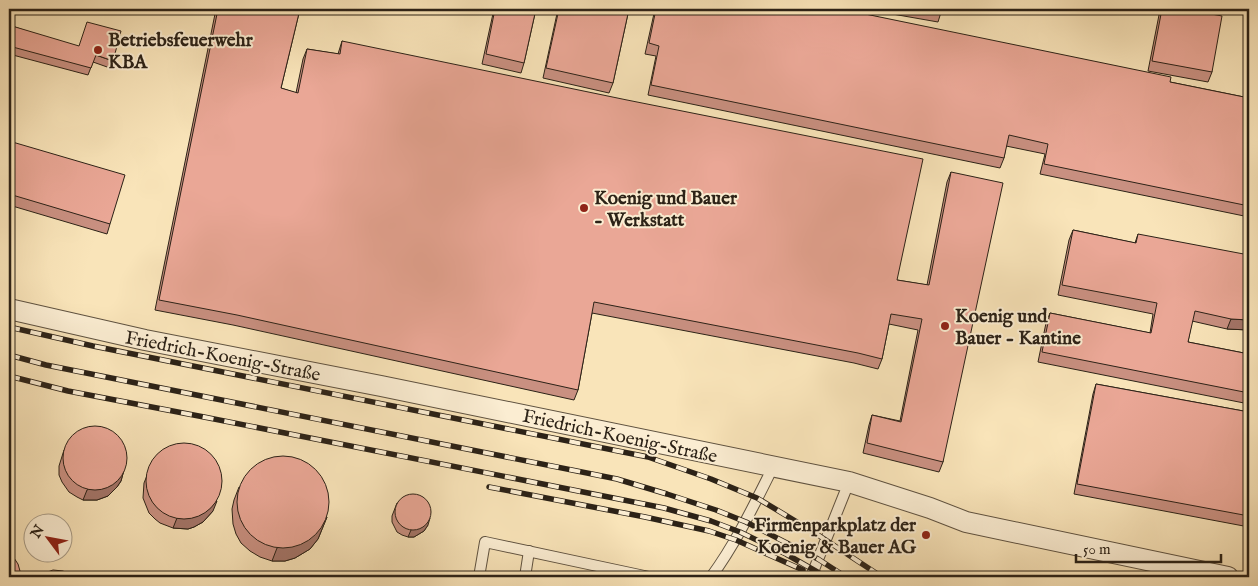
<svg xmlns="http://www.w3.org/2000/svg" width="1258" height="586" font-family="'IM FELL English',serif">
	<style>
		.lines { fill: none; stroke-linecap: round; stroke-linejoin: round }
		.lane-casing { stroke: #5f5240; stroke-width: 12 }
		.street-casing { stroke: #5f5240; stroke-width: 22 }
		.lane { stroke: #fbedd2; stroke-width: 10 }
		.street { stroke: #fbedd2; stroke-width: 20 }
		.rail-casing { stroke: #2c2217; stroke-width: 5.5 }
		.rail { stroke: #fbedd2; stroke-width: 4; stroke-dasharray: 11; stroke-linecap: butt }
		.wall { fill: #c99081; stroke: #2c2217 }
		.shaded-wall { fill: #a47569; stroke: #2c2217 }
		.building { fill: #eaa796; stroke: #2c2217 }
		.poi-dot { fill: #8f2418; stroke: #fbedd2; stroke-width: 2 }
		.labels { text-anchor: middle; stroke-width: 4; stroke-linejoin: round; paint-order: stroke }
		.poi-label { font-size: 19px; font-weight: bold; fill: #2c2217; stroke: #fbedd2; text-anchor: start }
		.street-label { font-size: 19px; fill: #2c2217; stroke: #fbedd2 }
	</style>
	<rect width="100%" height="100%" fill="#f9e4b9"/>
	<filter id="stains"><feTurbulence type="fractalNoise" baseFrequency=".004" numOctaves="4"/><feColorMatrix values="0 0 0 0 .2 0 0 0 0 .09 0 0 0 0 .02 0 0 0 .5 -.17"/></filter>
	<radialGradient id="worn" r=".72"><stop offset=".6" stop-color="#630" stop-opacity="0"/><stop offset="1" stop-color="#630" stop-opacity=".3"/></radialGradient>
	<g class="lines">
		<defs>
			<g id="lane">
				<polyline points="479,577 485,542 649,577"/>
				<polyline points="525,577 529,551"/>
				<path d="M711 577C736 543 754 505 773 467"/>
				<polyline points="811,577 849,482"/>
			</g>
			<polyline id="street" points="9,309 145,340 381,386 849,482 930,508 966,522 1228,577"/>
		</defs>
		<use href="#lane" class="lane-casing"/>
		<use href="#street" class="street-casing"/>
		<use href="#lane" class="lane"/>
		<use href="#street" class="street"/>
		<defs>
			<g id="rail">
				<polyline points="9,327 93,346 648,457 711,479 757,498 812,531 882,577"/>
				<polyline points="9,355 46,365 617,479 667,494 716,510 746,522 818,559 846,577"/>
				<polyline points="9,376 68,391 204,417 664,508 711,521 740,532 786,554 826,577"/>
				<polyline points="489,487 645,517 709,531 736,540 803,570"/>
			</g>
		</defs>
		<use href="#rail" class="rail-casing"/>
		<use href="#rail" class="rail"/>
	</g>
	<g class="wall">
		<polygon points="216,9 300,9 281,88 296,93 303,59 307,49 338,54 342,41 897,280 927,285 947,182 951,172 943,462 939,472 863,453 869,425 872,415 900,421 918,330 889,324 882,359 878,369 854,363 592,313 578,390 574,400 233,325 155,310"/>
		<polygon points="494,9 536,9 524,63 521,73 482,64"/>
		<polygon points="558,9 629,9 613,83 609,93 543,78"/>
		<polygon points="655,9 841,9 1170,82 1249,98 1249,217 1040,174 1045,154 1006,146 1004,158 1000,168 648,95 656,56 645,54"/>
		<polygon points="881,9 942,9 938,22 881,12"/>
		<polygon points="1161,9 1185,9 1212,72 1208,82 1148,71 1159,15"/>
		<polygon points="12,26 113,61 110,68 93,62 88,75 9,54 9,38"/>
		<polygon points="9,141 110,224 107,234 9,205"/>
		<polygon points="1073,230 1135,243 1138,234 1249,330 1227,329 1192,321 1188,342 1249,354 1249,404 1038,362 1046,323 1050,313 1150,333 1153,314 1058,295 1069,240"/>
		<polygon points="1096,384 1249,412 1249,527 1074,494 1093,394"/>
		<polygon points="64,450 124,470 121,481 117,487 108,496 97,500 83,500 77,497 69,492 62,482 59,475 59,466"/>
		<polygon points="148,473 213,511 203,522 194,527 188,529 173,528 160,523 155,519 149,513 143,498 144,483"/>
		<polygon points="239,487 327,517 318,539 310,549 295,558 285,561 272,561 260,557 250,551 241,543 236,534 233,524 232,509 234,500"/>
		<polygon points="397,503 428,525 424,531 414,537 408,537 402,535 397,532 392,522 392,516"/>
	</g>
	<g class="shaded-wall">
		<polygon points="1231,319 1249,320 1249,330 1227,329"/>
		<polygon points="124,470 121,481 117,487 108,496 97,500 83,500 87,490"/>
		<polygon points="217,501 213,511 203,522 194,527 188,529 173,528 177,518"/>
		<polygon points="327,517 318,539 310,549 295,558 285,561 272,561 277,548"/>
		<polygon points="430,518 428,525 424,531 414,537 408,537 411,530"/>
	</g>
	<g class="building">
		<polygon points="218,9 300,9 281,88 298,93 307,49 340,54 342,41 627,100 923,159 897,280 929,285 951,172 1003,183 943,462 867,443 872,415 901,422 922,319 891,314 882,359 858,353 594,302 578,390 237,315 159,300"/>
		<polygon points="495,9 536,9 524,63 486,54"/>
		<polygon points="559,9 629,9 613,83 546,68"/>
		<polygon points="656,9 841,9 1171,77 1170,82 1249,98 1249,206 1044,164 1048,144 1009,135 1004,158 651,85 659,46 649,43"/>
		<polygon points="922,9 942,9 941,12"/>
		<polygon points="1162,9 1185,9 1222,16 1212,72 1152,61"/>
		<polygon points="87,22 121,31 113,61 96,55 91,68 9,46 9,42 12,26 79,46"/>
		<polygon points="9,141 125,175 110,224 9,194"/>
		<polygon points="1073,230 1136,243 1138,234 1249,255 1249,320 1231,319 1195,311 1188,342 1249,354 1249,393 1042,352 1050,313 1151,333 1157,303 1062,285"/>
		<polygon points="1096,384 1249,412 1249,516 1077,484"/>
		<circle cx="95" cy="458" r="32"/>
		<circle cx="184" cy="481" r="38"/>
		<circle cx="283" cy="502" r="46"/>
		<circle cx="413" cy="512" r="18"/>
		<polygon points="9,554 14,558 18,564 20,571 19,577 9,577"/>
		<polygon points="53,570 63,571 69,574 71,577 40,577 45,573"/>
	</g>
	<g class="poi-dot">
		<circle cx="98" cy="50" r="5"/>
		<circle cx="584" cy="208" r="5"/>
		<circle cx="945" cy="326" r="5"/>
		<circle cx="926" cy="535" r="5"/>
	</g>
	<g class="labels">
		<g class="poi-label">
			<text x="108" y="46">Betriebsfeuerwehr<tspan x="108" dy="22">KBA</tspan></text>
			<text x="594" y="204">Koenig und Bauer<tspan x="594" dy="22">- Werkstatt</tspan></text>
			<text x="955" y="322">Koenig und<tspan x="955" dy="22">Bauer - Kantine</tspan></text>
			<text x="916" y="531" text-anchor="end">Firmenparkplatz der<tspan x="916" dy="22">Koenig &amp; Bauer AG</tspan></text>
		</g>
		<g class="street-label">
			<text transform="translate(223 355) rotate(11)" y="7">Friedrich-Koenig-Straße</text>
			<text transform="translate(620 435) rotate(12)" y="7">Friedrich-Koenig-Straße</text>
		</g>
	</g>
	<rect width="1258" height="586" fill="none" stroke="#f9e4b9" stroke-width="30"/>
	<rect x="10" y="10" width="1238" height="566" fill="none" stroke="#2c2217" stroke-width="2.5"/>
	<rect x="15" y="15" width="1228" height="556" fill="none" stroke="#2c2217"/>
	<g transform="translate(48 538) rotate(302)"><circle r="24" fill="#fbedd2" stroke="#a89c87"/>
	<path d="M0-4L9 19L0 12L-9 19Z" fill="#8f2418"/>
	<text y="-8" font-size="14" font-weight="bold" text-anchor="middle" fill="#2c2217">N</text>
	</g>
	<path d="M1076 554v8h145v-8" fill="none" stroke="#2c2217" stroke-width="2.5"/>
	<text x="1083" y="554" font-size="15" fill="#2c2217" stroke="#fbedd2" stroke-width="4" paint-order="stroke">50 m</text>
	<rect width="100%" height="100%" filter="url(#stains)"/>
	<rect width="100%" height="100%" fill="url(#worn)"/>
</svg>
